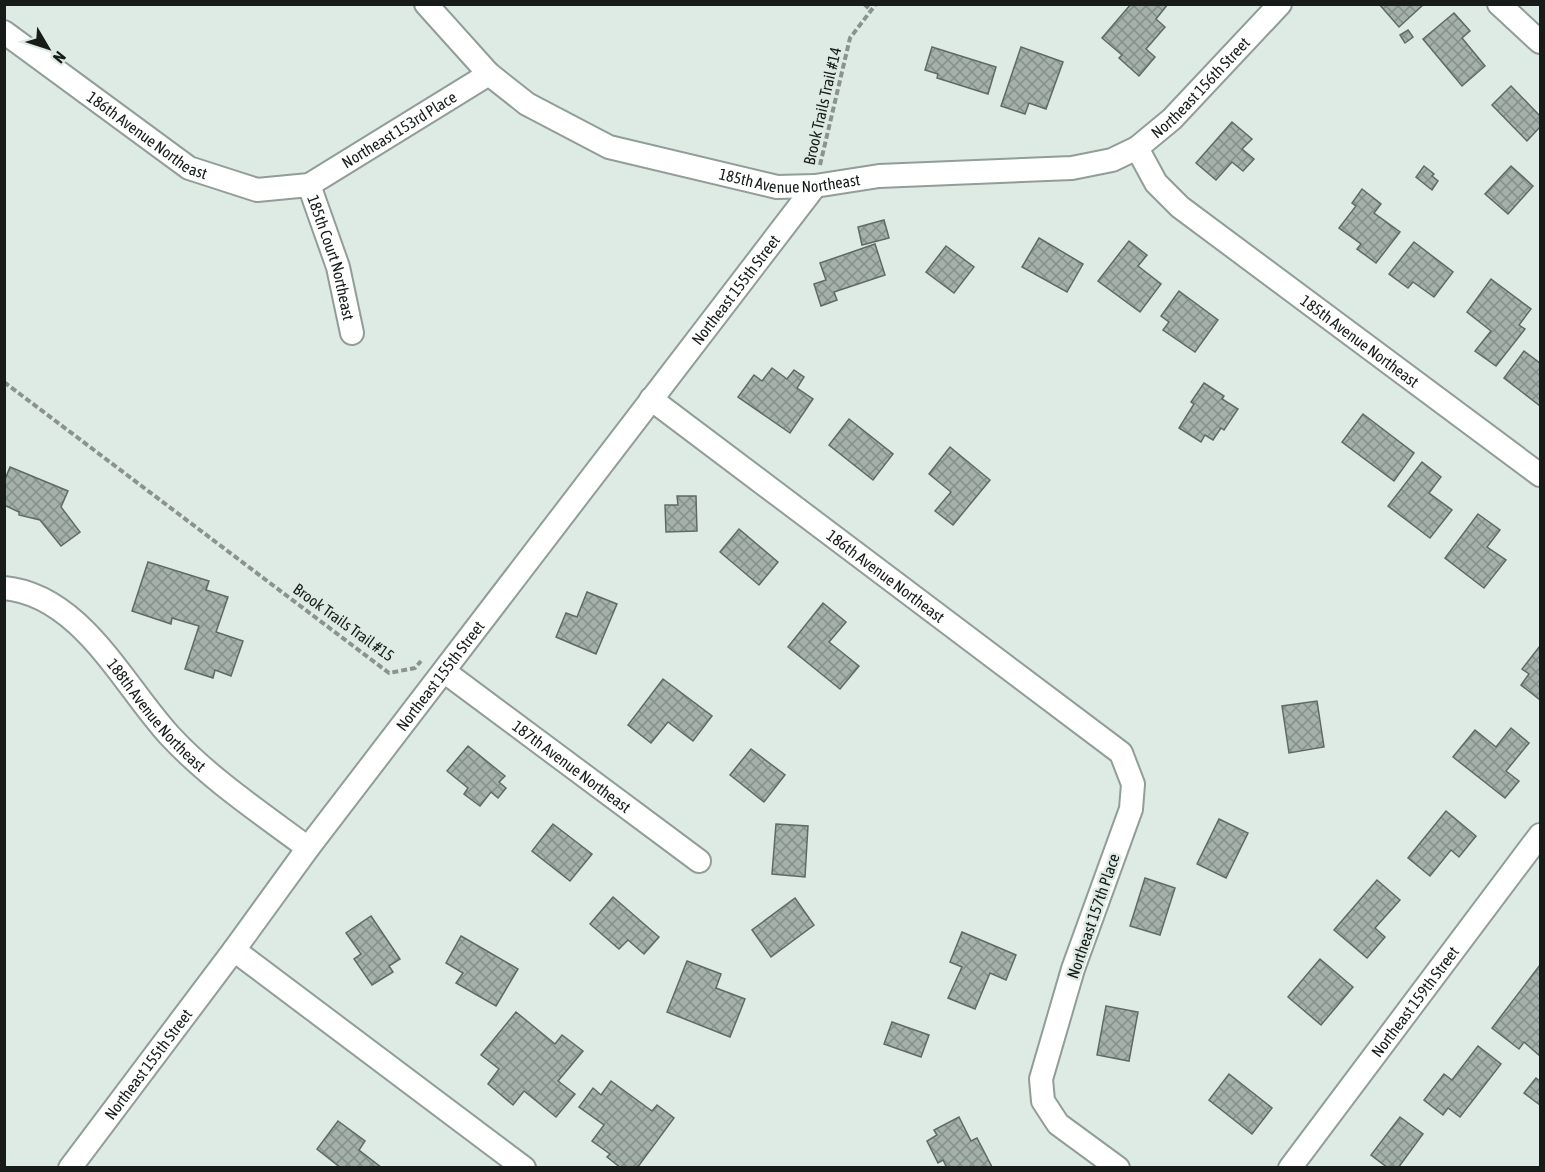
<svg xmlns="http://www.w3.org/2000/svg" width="1545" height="1172" font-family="'Asap Condensed',sans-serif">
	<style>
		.building { fill: url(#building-cross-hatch); stroke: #5f6a65; stroke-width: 1.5 }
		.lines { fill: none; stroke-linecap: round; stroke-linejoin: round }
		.minor-casing { stroke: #919d97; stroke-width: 26 }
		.path { stroke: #8a938f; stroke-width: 4; stroke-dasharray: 6 3; stroke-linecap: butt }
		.minor { stroke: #fff; stroke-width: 22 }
		.labels { text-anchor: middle; stroke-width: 5; stroke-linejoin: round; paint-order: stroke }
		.street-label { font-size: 16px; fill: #171c1a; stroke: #deeae4 }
	</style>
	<defs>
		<pattern id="building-cross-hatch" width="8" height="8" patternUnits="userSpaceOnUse" patternTransform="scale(1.5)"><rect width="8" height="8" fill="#a4b0aa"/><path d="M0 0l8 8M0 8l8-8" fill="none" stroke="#858e8a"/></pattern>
	</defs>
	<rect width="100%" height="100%" fill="#deeae4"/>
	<g class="building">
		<polygon points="1131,4 1168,4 1156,19 1165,27 1146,49 1155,57 1139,76 1119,58 1122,55 1102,38"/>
		<polygon points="1379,4 1424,4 1399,27"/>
		<polygon points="1454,13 1470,31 1462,38 1485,66 1462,86 1423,39"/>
		<polygon points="1408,30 1413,37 1405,43 1400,35"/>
		<polygon points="932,47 996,67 988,94 937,78 938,74 925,70"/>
		<polygon points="1021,47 1063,62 1046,109 1029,103 1025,114 1001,106"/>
		<polygon points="1511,86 1540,116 1540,127 1527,141 1492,105"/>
		<polygon points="1232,122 1252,139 1242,149 1254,159 1243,171 1232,162 1216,180 1196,163"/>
		<polygon points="1424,166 1434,174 1432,176 1438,181 1432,190 1416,177"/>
		<polygon points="1511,166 1533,186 1508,214 1485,194"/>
		<polygon points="1362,189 1381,204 1374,213 1400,232 1376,263 1357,249 1361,244 1339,228 1356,206 1352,203"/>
		<polygon points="884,220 889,238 862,245 858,227"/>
		<polygon points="1039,238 1083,264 1067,292 1022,267"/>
		<polygon points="1129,241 1147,255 1138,266 1161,284 1140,312 1098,281"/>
		<polygon points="1414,242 1453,272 1434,297 1413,282 1408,288 1389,274"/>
		<polygon points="875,244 885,275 834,292 837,300 821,306 814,284 826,280 820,263"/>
		<polygon points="946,246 974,267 954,293 926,272"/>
		<polygon points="1491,279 1531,309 1519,325 1525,329 1496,366 1475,351 1491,331 1467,312"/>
		<polygon points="1179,291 1218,320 1195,352 1163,330 1169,322 1161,316"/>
		<polygon points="1524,351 1540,363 1540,406 1504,378"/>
		<polygon points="772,368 787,379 794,370 804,377 797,388 813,399 790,433 738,397 754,375 762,381"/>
		<polygon points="1204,383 1224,396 1222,399 1238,409 1224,430 1221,428 1213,440 1205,435 1201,442 1179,428 1194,404 1191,402"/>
		<polygon points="1363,414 1414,453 1394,481 1342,442"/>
		<polygon points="849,419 893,454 873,480 829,445"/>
		<polygon points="950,447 990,480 953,525 935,511 951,492 929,474"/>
		<polygon points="1422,462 1441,477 1429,493 1452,510 1430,538 1388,506"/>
		<polygon points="10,467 68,491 61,507 80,532 61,546 40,520 19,515 19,512 4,505 4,482"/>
		<polygon points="677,496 696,496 697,531 666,532 665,505 678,505"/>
		<polygon points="1478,514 1500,530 1487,547 1506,560 1484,588 1445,558"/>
		<polygon points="739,529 778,562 759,585 720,552"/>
		<polygon points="148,562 209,581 206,590 228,597 216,632 243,641 231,676 215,670 213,678 185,669 199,626 172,618 171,624 132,611"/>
		<polygon points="587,592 617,604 596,654 556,637 566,613 577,617"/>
		<polygon points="823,603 846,622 829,642 859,666 840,689 788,647"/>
		<polygon points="1540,646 1540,700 1521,685 1529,674 1522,669"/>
		<polygon points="663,679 712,716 693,741 668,722 651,743 628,725"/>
		<polygon points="1317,701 1324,747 1289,753 1282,706"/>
		<polygon points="1511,728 1529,743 1506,771 1519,781 1505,798 1453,757 1475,730 1496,747"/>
		<polygon points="468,746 505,776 499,782 506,788 498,798 491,792 480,806 464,794 468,788 447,771"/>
		<polygon points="751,749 785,775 764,802 730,775"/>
		<polygon points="1446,811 1476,836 1459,857 1451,850 1430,876 1408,858"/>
		<polygon points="1219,819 1248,833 1226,878 1197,864"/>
		<polygon points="553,824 592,854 570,881 532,851"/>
		<polygon points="776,824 808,826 805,877 772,874"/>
		<polygon points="1145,878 1175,888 1160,935 1130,926"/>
		<polygon points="1377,880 1400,900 1375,928 1385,937 1367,958 1334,930"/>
		<polygon points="613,897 659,937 644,954 628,940 619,949 590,924"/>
		<polygon points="795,898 814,925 771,957 752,930"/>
		<polygon points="371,916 400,959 389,966 393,972 372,985 354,959 361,954 346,933"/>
		<polygon points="962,932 1016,955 1006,980 990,973 975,1009 948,998 962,967 950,962"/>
		<polygon points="461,936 518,969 496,1006 456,983 463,973 446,963"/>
		<polygon points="1320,959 1353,987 1321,1025 1288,997"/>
		<polygon points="687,961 721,974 716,988 745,999 730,1037 667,1012"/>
		<polygon points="1540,965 1540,1056 1524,1042 1519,1049 1492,1028"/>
		<polygon points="1106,1006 1138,1012 1129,1061 1097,1055"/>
		<polygon points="516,1012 555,1044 562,1035 583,1051 558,1081 575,1094 556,1117 524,1091 513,1105 488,1084 499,1069 481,1055"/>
		<polygon points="892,1022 929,1035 921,1057 884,1044"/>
		<polygon points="1478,1046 1501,1064 1460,1117 1448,1108 1443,1115 1424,1100 1444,1074 1452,1080"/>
		<polygon points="1229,1074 1272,1108 1252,1134 1209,1100"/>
		<polygon points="1536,1078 1540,1081 1540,1105 1524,1093"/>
		<polygon points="611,1081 652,1111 657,1105 674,1118 637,1168 621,1168 607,1157 610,1154 592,1141 604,1125 579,1107 593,1088 601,1095"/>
		<polygon points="959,1117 971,1141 977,1138 992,1167 947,1168 943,1160 938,1163 927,1141 937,1135 934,1130"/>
		<polygon points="1400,1117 1423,1134 1398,1168 1388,1168 1371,1155"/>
		<polygon points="338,1121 365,1141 359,1150 382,1168 341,1168 317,1149"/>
	</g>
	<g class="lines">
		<defs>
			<g id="minor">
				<path id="s1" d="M426 4 489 74 527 104 609 147 777 187 815 186 879 176 1072 168 1112 160 1137 148 1172 119 1280 4"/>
				<polyline points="1499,4 1540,42"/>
				<path id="s2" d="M4 32 189 168 257 190 309 185 489 74"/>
				<path id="s3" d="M1137 148 1156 183 1180 207 1540 475"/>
				<path id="s4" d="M309 185 338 267 352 333"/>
				<path id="s5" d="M651 399 1121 753 1133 784 1131 809 1073 969 1041 1079 1043 1101 1058 1124 1118 1168"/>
				<path id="s6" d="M4 588C81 595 123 685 170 736 210 779 261 813 308 848"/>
				<path id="s7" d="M445 672 699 861"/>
				<polyline points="234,950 524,1168"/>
				<path id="s8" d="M70 1168 234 950 308 848 815 186"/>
				<path id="s9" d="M1290 1168 1540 835"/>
			</g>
		</defs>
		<use href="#minor" class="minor-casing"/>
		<g class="path">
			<polyline points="864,4 871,10"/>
			<polyline points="820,165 850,38 876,4"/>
			<polyline points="4,382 389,673 415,668 421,661"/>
		</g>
		<use href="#minor" class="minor"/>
	</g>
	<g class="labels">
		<g class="street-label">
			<text dy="6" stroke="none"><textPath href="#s1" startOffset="860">Northeast 156th Street</textPath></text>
			<text transform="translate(822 106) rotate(-77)" y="6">Brook Trails Trail #14</text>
			<text dy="6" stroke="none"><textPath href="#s2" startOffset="459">Northeast 153rd Place</textPath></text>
			<text dy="6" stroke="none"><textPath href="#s2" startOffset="177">186th Avenue Northeast</textPath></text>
			<text dy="6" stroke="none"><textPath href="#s1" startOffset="420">185th Avenue Northeast</textPath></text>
			<text dy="6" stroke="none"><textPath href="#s4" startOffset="76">185th Court Northeast</textPath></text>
			<text dy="6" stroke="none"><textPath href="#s8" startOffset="1102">Northeast 155th Street</textPath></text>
			<text dy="6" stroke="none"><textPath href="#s3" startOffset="298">185th Avenue Northeast</textPath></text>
			<text dy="6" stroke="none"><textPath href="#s5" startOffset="294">186th Avenue Northeast</textPath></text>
			<text transform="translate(344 622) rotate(36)" y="6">Brook Trails Trail #15</text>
			<text dy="6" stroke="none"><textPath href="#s8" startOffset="616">Northeast 155th Street</textPath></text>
			<text dy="6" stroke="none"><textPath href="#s6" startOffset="204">188th Avenue Northeast</textPath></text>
			<text dy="6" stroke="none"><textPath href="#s7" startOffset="158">187th Avenue Northeast</textPath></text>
			<text transform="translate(1093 916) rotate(-71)" y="6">Northeast 157th Place</text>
			<text dy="6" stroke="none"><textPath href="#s9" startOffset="208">Northeast 159th Street</textPath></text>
			<text dy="6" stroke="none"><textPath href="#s8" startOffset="130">Northeast 155th Street</textPath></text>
		</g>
	</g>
	<rect width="1545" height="1172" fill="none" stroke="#171c1a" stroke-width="12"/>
	<g transform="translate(48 48) rotate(129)" stroke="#deeae4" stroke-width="4.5" paint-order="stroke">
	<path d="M0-4.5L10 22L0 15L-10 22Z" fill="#171c1a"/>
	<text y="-9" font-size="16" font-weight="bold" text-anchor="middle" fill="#171c1a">N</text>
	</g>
</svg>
